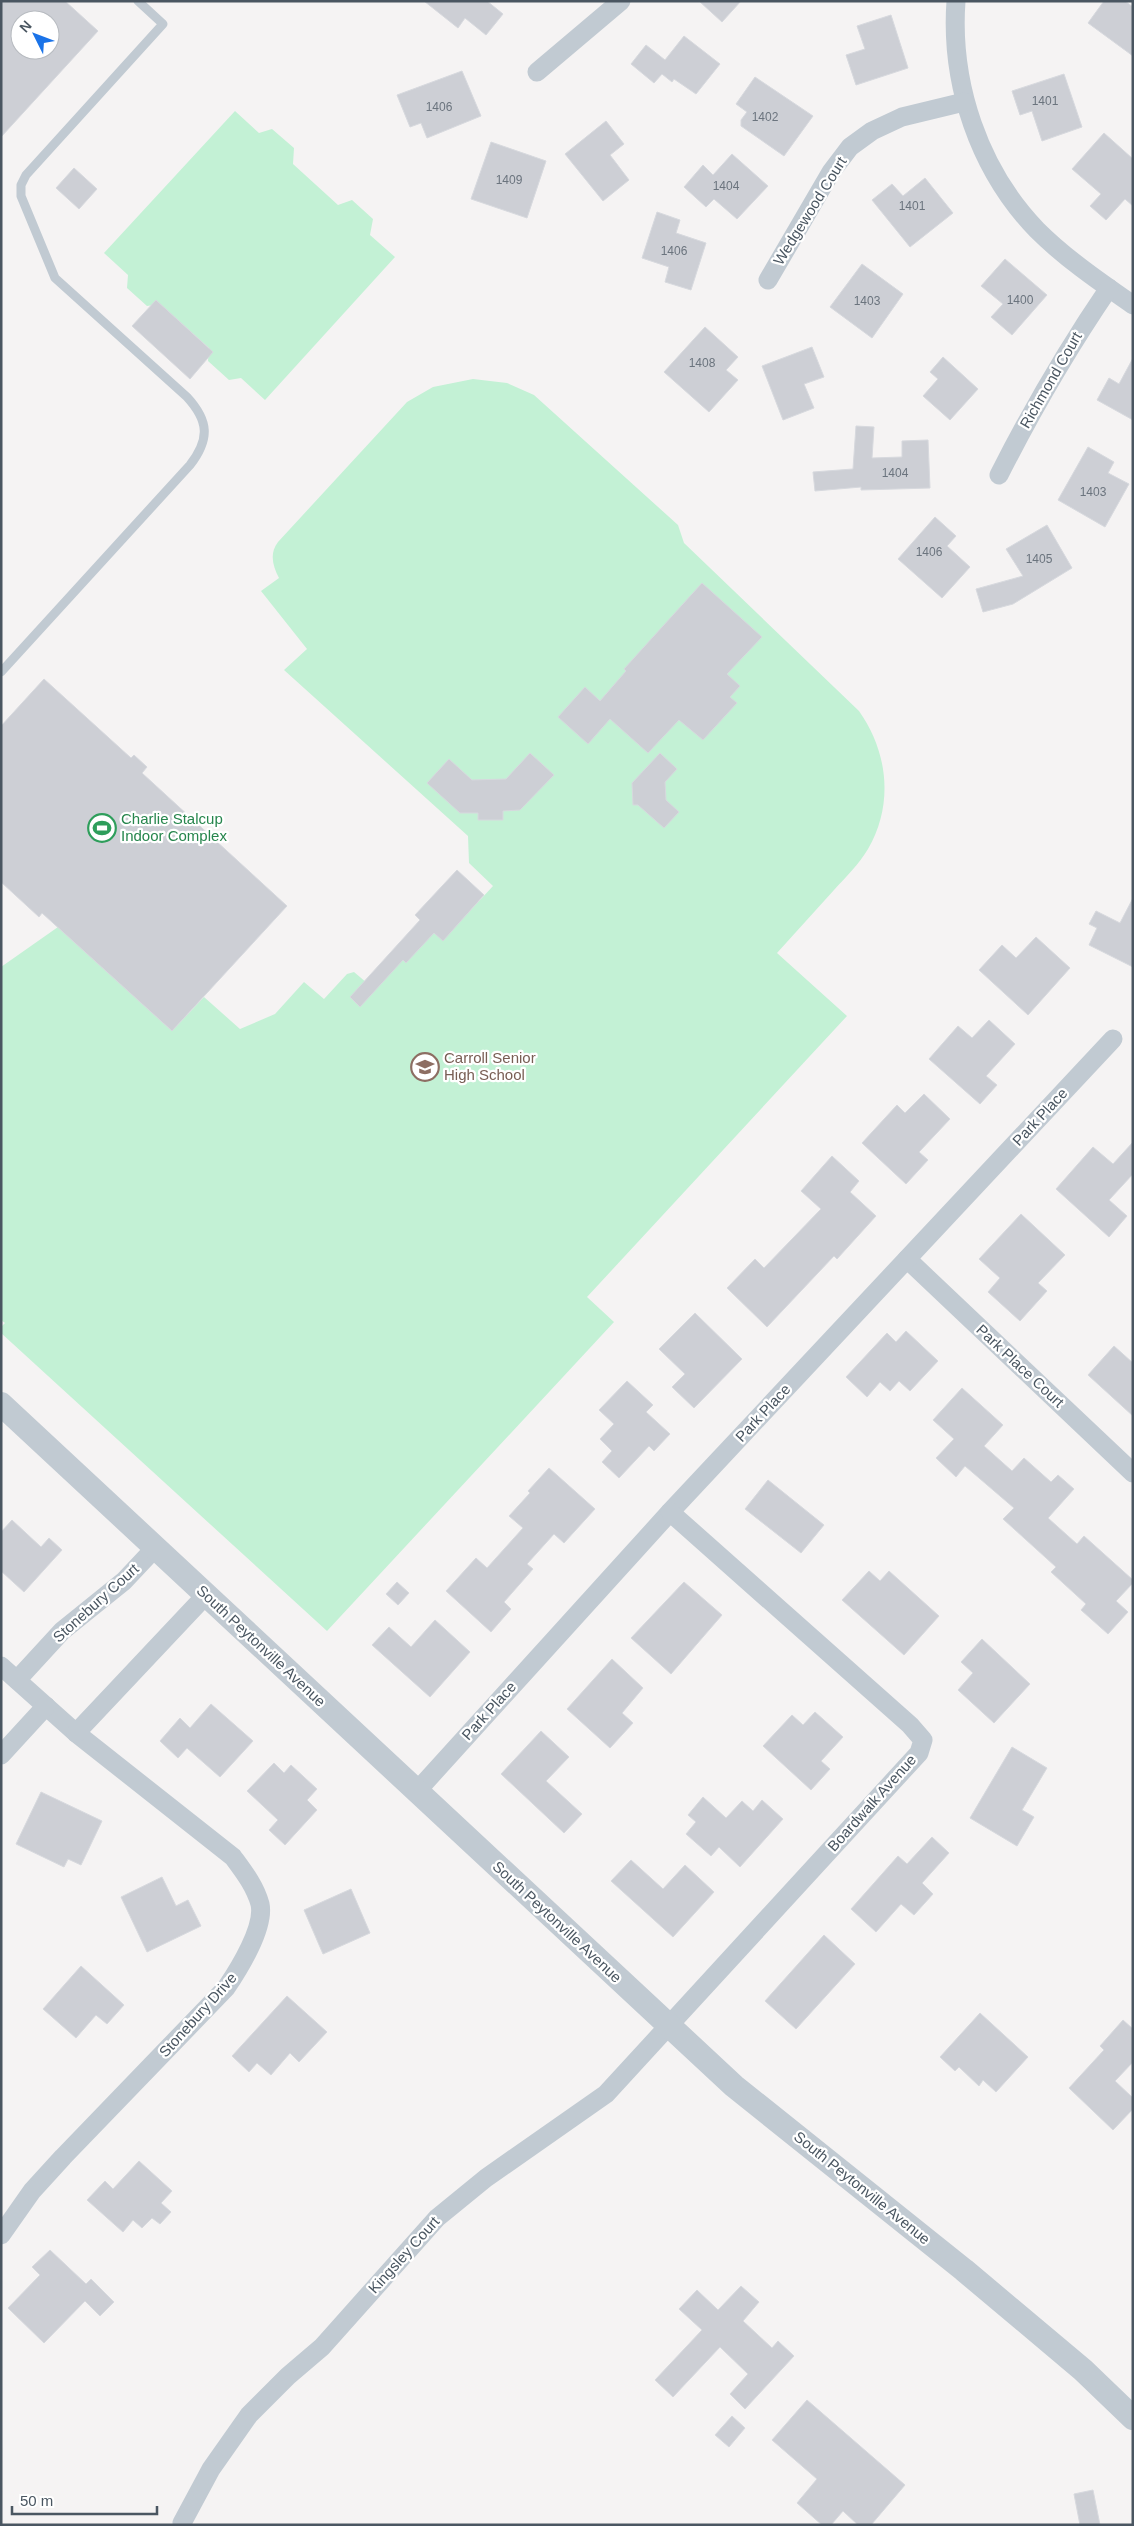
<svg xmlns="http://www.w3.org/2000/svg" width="1134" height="2526" font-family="Arial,sans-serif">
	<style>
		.green { fill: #c3f1d5 }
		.building { fill: #cdcfd5; stroke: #d7d9de; fill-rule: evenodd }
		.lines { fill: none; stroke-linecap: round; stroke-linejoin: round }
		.service { stroke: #c1cad2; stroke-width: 9 }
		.minor { stroke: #c1cad2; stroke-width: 19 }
		.tertiary { stroke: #c1cad2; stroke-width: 24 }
		.labels { text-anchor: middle; stroke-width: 4.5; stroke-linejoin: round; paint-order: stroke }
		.number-label { font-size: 12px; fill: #6b747e }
		.street-label { font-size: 15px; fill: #4a5661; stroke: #fff }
		.leisure-label { font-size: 15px; fill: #27864d; stroke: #fff; text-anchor: start }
		.education-label { font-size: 15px; fill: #785e54; stroke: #fff; text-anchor: start }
	</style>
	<rect width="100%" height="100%" fill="#f5f3f3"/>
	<g class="green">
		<polygon points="235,111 259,133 272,129 294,148 293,164 338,205 352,200 373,219 370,235 395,257 265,400 241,378 229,380 208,361 209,348 160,304 147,306 127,288 128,275 104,253"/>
		<path d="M473 379 507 383 534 395 678 525 684 543 859 711C888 752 894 804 868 849 859 864 846 877 834 890 815 911 796 932 777 953L847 1016 587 1297 614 1322 327 1631 1 1333V1327L5 1323 1 1320V967L58 927 172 1031 204 997 240 1029 275 1014 304 982 324 999 347 974 354 972 367 983 428 927 443 940 493 886 469 863 468 836 284 670 307 649 261 591 279 578C273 566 269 554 278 542L407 402 433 387Z"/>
	</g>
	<g class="building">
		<path d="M1 1H65L98 31 1 137ZM20 20H50V50H20Z"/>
		<polygon points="424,1 487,1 503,14 486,35 465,18 458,28"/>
		<polygon points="699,1 741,1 722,22"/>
		<polygon points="1104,1 1125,1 1133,7 1133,56 1088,23"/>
		<polygon points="891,15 908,68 856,85 846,55 865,49 857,26"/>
		<polygon points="684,36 720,64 696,94 674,79 672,82 662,74 654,83 631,64 646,45 665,60"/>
		<polygon points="462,71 481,116 427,138 421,123 410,127 397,95"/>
		<polygon points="1064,74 1082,127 1042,141 1032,111 1020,115 1012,91"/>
		<polygon points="755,77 813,116 784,156 741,126 741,120 747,112 736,104"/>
		<polygon points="606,121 624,144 610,155 629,180 603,201 565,154"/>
		<polygon points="1104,133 1133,159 1133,206 1125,199 1106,220 1090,206 1101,194 1072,169"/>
		<polygon points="491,142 546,161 527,218 471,199"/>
		<polygon points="732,154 768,186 737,219 714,199 706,207 684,187 703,165 713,175"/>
		<polygon points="74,168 97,189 79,209 56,188"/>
		<polygon points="925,178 953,213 910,247 872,200 892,184 903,196"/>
		<polygon points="657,212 680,220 676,233 706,243 691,290 665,282 669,267 642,258"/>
		<polygon points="1005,259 1047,295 1012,335 991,317 1003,304 981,286"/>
		<polygon points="862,264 903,294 872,338 830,307"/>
		<polygon points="156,300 213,352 190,379 132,326"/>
		<polygon points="705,327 738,357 726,370 738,380 709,412 664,372"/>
		<polygon points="812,347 824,377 804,384 814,408 783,420 762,366"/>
		<polygon points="943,357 978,389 950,420 923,396 938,379 930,372"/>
		<polygon points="1133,358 1133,420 1097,400 1109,378 1119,384"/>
		<polygon points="856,426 874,427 872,458 902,457 902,441 928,440 930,488 861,490 861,487 815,491 813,472 853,469"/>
		<polygon points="1088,447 1114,462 1108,473 1129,484 1105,527 1058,500"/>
		<polygon points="935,517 956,536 947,546 970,567 942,598 898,559"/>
		<polygon points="1047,525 1072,568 1013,604 983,612 976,589 1023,576 1006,549"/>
		<polygon points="702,583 762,637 727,674 740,686 730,697 737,703 703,740 679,720 648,753 610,719 588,744 558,717 585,687 600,701 626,671 624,669"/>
		<polygon points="44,679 131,758 134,755 147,767 142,773 287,906 172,1031 42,913 39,917 1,882 1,726"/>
		<polygon points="530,753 554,775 520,810 503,811 503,820 478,820 478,813 460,813 427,783 449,759 472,780 506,779"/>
		<polygon points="660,753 677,769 665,782 666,800 679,812 664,828 638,805 633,805 632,783"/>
		<polygon points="457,870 484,895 443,941 434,933 406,963 403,960 360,1007 350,997 420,920 415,915"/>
		<polygon points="1133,898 1133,967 1089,945 1097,928 1089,924 1096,911 1120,923"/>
		<polygon points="1036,937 1070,968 1028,1015 979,970 1002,945 1016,958"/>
		<polygon points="989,1020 1015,1044 986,1076 997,1085 980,1104 929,1059 958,1026 972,1038"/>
		<polygon points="924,1094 950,1119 919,1152 928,1160 906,1184 862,1143 897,1105 905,1113"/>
		<polygon points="1133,1142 1133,1174 1109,1200 1127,1216 1109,1237 1056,1189 1093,1147 1113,1164"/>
		<polygon points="832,1156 859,1181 850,1192 876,1216 837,1259 834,1256 767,1327 727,1288 755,1259 764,1268 821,1209 801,1191"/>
		<polygon points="1021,1214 1065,1255 1038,1283 1047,1291 1020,1321 988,1292 1000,1278 979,1259"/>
		<polygon points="695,1313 742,1359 694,1408 672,1387 685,1374 659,1349"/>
		<polygon points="906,1331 938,1361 910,1391 899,1381 890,1391 880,1382 867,1397 846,1377 887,1333 896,1342"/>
		<polygon points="1114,1346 1133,1363 1133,1416 1088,1375"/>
		<polygon points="627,1381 653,1405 646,1412 670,1434 654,1451 649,1446 619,1478 602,1462 612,1451 600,1439 614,1424 599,1410"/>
		<polygon points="962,1388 1003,1425 984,1446 1012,1471 1024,1458 1051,1482 1058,1475 1074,1489 1048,1518 1077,1544 1084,1536 1133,1580 1133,1583 1116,1601 1128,1612 1108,1634 1081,1610 1086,1604 1051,1572 1056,1567 1003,1519 1014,1508 965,1466 956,1477 936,1458 954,1439 933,1420"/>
		<polygon points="549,1468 595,1509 564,1543 554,1534 527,1564 533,1569 504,1602 511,1609 491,1632 446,1591 476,1558 487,1568 523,1528 509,1516 530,1493 528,1491"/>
		<polygon points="768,1480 824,1525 801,1553 745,1509"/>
		<polygon points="12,1520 41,1547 49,1538 62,1550 24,1592 1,1571 1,1532"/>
		<polygon points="869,1571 880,1581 889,1571 939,1616 904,1655 842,1600"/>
		<polygon points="397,1582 409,1593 398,1605 386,1594"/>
		<polygon points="684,1582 722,1615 671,1674 631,1638"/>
		<polygon points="435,1620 470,1652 430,1697 372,1645 389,1627 411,1647"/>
		<polygon points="982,1639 1030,1684 994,1723 958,1690 973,1673 961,1662"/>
		<polygon points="612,1659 643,1688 622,1713 633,1723 610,1748 567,1709"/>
		<polygon points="211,1704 253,1741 220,1777 187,1748 178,1758 160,1741 180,1718 190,1728"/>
		<polygon points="815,1712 843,1737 821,1761 830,1769 811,1790 763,1746 792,1715 803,1725"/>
		<polygon points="541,1731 569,1757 546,1781 582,1814 564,1833 501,1774"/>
		<polygon points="1012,1747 1047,1768 1022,1810 1034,1817 1017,1846 970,1818"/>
		<polygon points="274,1763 284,1773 291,1765 317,1789 307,1800 317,1810 285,1845 269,1830 278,1820 247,1791"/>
		<polygon points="41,1792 102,1821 81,1865 68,1859 64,1867 16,1844"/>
		<polygon points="703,1797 726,1818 742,1801 753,1811 762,1800 783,1819 740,1867 719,1847 711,1856 686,1834 696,1822 688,1815"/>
		<polygon points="932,1837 949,1853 922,1883 933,1894 914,1915 901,1904 876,1932 851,1909 898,1856 907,1864"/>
		<polygon points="631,1860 663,1889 685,1865 714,1892 673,1937 611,1881"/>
		<polygon points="162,1877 176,1906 188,1900 201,1926 147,1952 121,1897"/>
		<polygon points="351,1889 370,1933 323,1954 304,1910"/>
		<polygon points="824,1935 855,1964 796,2029 765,2001"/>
		<polygon points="81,1966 124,2005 107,2024 96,2015 76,2038 43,2009"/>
		<polygon points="287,1996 327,2032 299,2062 290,2053 271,2075 257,2063 249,2072 232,2056"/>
		<polygon points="980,2013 1028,2057 996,2092 983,2080 979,2086 959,2067 955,2071 940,2057"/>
		<polygon points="1123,2020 1133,2029 1133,2062 1115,2081 1133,2098 1133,2109 1113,2130 1069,2088 1104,2050 1100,2046"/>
		<polygon points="139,2161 172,2191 161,2203 171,2212 160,2224 152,2218 142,2228 133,2220 123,2232 87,2200 105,2181 113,2189"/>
		<polygon points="50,2250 86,2284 91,2279 114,2302 100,2316 85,2301 44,2343 8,2308 40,2275 32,2267"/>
		<polygon points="741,2286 759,2302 743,2321 772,2348 778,2341 794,2356 745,2409 730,2394 748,2374 720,2347 673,2397 655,2380 702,2330 679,2309 697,2290 718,2310"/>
		<polygon points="807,2400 905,2485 871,2525 858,2525 843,2511 831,2525 822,2525 797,2503 817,2479 772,2440"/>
		<polygon points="732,2416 745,2428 729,2447 715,2435"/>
		<polygon points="1093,2490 1100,2525 1080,2525 1074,2494"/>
	</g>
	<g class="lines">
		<path class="service" d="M1 672 190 465C210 439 209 421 187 397L55 278 21 196V185L26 175 163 24 138 1"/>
		<g class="minor">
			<path d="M956 1C950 84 979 170 1037 230 1065 258 1100 282 1133 305"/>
			<polyline points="537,72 621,1"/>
			<polyline points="768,280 831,172 850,147 872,131 902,117 964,102"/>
			<path d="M999 475C1032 410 1068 348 1109 288"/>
			<polyline points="907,1259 1133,1473"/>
			<path d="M1 1666 76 1733 233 1857C244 1872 255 1886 260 1904 265 1927 239 1969 226 1988L63 2157 32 2191 1 2235"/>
			<polyline points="17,1680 62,1631 124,1581 155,1548"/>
			<polyline points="76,1733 206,1595"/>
			<polyline points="1,1755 46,1706"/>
			<polyline points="417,1791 670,1512 1113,1039"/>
			<polyline points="182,2523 211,2469 249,2415 288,2376 322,2347 437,2218 486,2178 606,2094 919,1753 923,1740 910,1725 670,1512"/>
		</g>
		<polyline class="tertiary" points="1,1404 734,2086 964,2270 1083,2370 1133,2418"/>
	</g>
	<defs>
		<symbol id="stadium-ring" viewBox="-11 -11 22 22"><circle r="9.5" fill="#fff" stroke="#2e9e5b" stroke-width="1.5"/><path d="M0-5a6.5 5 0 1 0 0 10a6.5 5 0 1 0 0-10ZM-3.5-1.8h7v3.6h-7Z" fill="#2e9e5b"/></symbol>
		<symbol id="school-ring" viewBox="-11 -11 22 22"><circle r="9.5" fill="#fff" stroke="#8d6e63" stroke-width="1.5"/><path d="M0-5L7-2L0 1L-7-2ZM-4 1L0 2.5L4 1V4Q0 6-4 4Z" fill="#8d6e63"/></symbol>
	</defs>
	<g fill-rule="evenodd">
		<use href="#stadium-ring" x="86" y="812" width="32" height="32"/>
		<use href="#school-ring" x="409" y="1051" width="32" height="32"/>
	</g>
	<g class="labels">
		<g class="number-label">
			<text x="1045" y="105">1401</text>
			<text x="439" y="111">1406</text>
			<text x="765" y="121">1402</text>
			<text x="509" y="184">1409</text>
			<text x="726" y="190">1404</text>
			<text x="912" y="210">1401</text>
			<text x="674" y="255">1406</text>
			<text x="1020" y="304">1400</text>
			<text x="867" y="305">1403</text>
			<text x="702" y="367">1408</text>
			<text x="895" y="477">1404</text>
			<text x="1093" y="496">1403</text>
			<text x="929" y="556">1406</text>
			<text x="1039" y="563">1405</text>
		</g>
		<g class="street-label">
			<text transform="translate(810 211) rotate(-58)" y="5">Wedgewood Court</text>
			<text transform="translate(1051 380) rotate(-60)" y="5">Richmond Court</text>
			<text transform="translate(1040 1117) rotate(-47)" y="5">Park Place</text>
			<text transform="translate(1020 1366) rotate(43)" y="5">Park Place Court</text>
			<text transform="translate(763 1413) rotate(-47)" y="5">Park Place</text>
			<text transform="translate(96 1603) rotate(-42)" y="5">Stonebury Court</text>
			<text transform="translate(261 1646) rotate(43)" y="5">South Peytonville Avenue</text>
			<text transform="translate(489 1711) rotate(-48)" y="5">Park Place</text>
			<text transform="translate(872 1803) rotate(-48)" y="5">Boardwalk Avenue</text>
			<text transform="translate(557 1922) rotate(43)" y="5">South Peytonville Avenue</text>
			<text transform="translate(198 2015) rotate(-48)" y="5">Stonebury Drive</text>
			<text transform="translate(862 2188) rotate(39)" y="5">South Peytonville Avenue</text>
			<text transform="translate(404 2255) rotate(-48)" y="5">Kingsley Court</text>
		</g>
		<g class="leisure-label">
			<text x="121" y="824">Charlie Stalcup<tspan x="121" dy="17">Indoor Complex</tspan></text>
		</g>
		<g class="education-label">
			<text x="444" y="1063">Carroll Senior<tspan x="444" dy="17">High School</tspan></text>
		</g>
	</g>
	<rect width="1134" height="2526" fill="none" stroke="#4a5661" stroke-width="5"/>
	<g transform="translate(35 35) rotate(312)"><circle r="24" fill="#ffffff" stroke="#b7bbc0"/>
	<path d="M0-4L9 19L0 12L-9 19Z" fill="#1a73e8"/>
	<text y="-8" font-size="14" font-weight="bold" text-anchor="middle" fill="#4a5661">N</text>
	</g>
	<path d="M12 2506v8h145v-8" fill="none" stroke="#4a5661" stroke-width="2.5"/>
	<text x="20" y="2506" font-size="15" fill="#4a5661" stroke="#ffffff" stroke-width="4" paint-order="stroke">50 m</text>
</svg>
